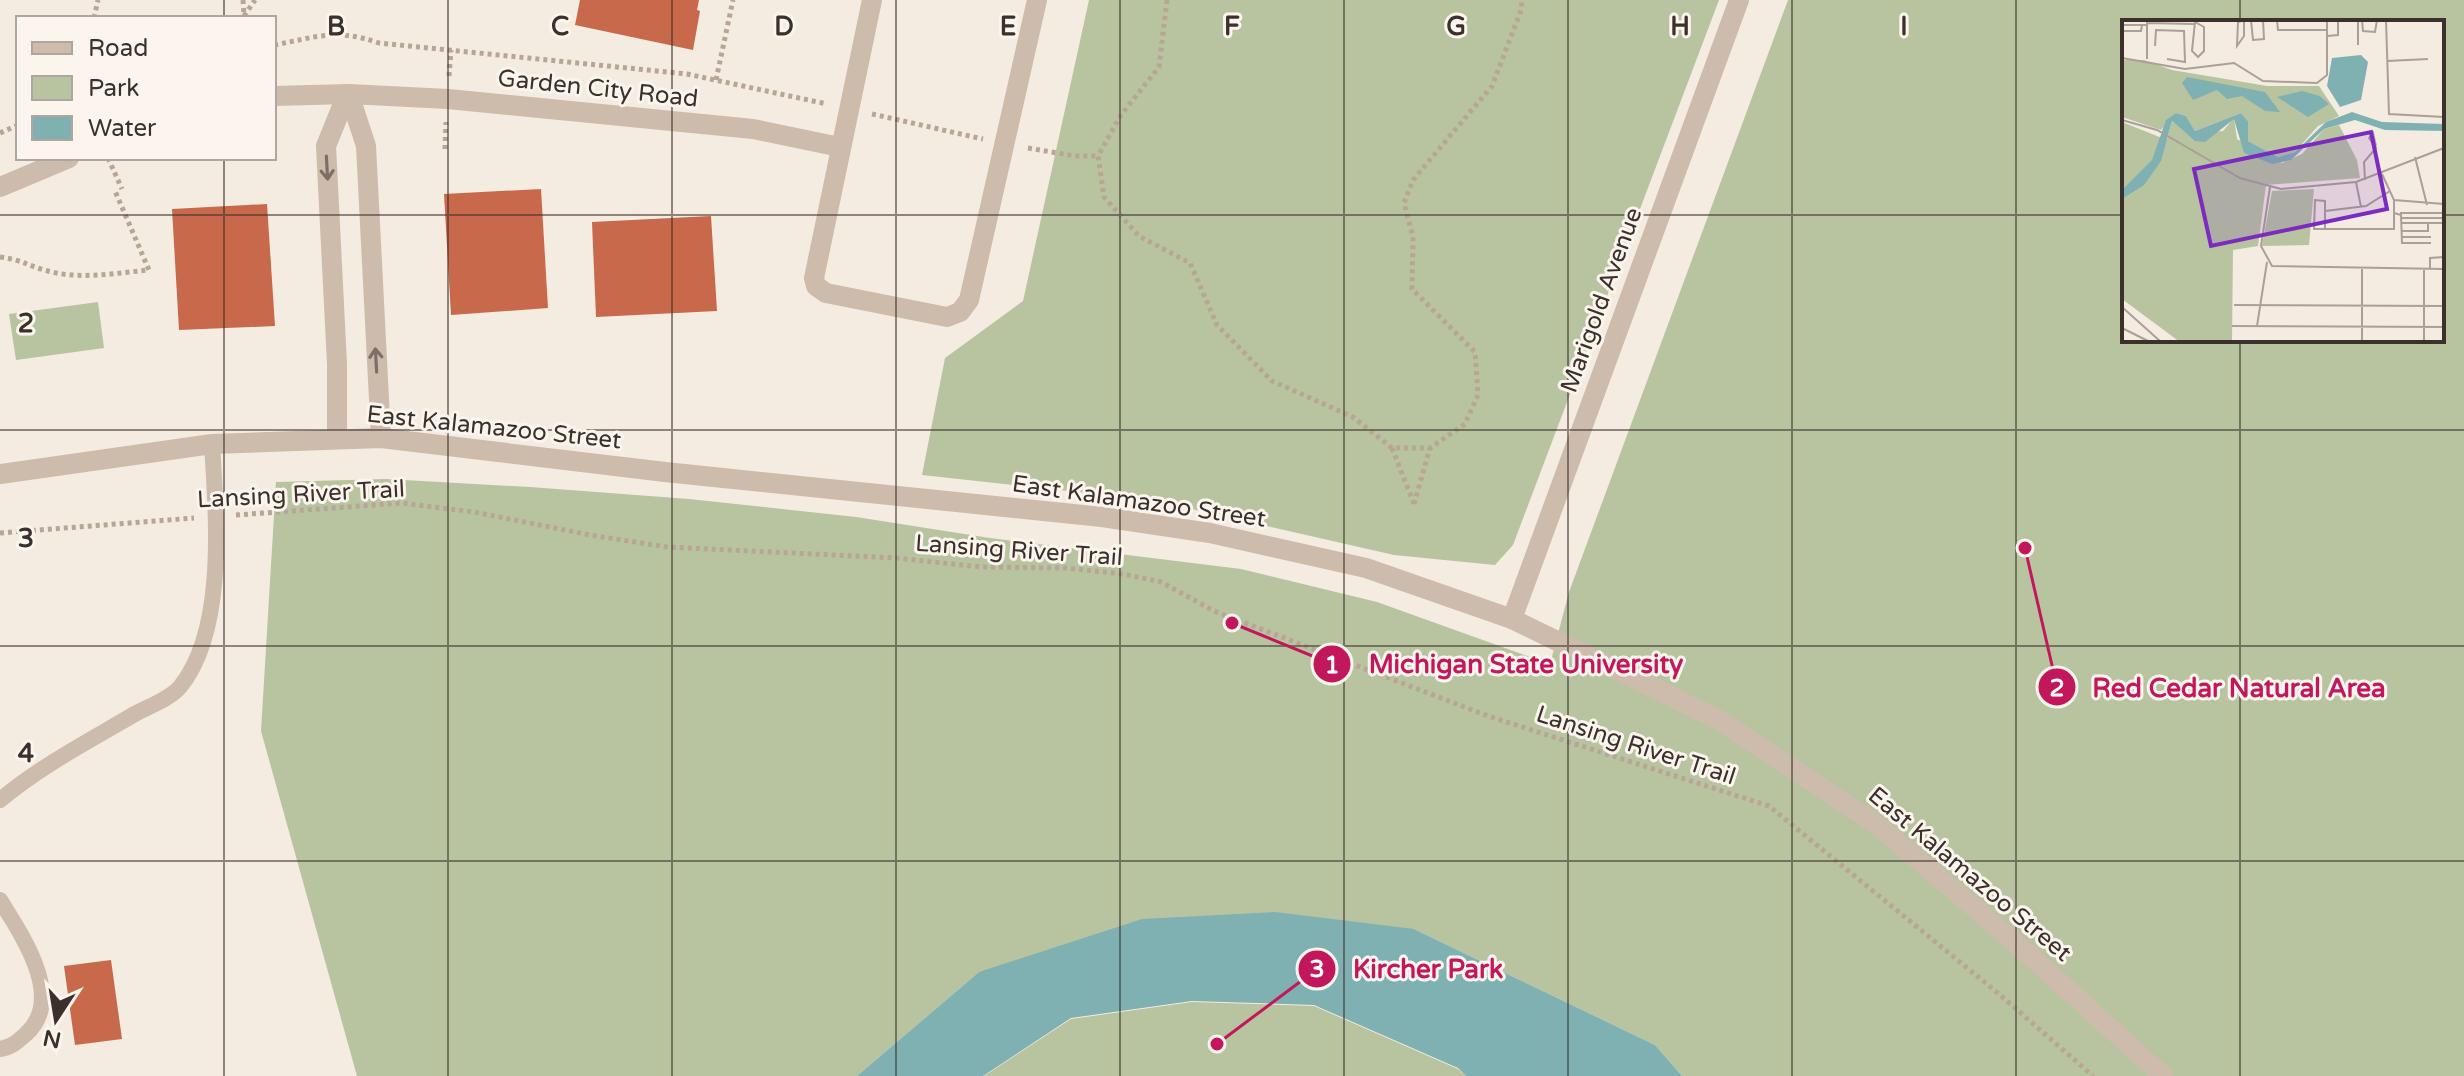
<svg xmlns="http://www.w3.org/2000/svg" width="2464" height="1076" font-family="'Varela Round',sans-serif">
	<style>
		.green { fill: #b8c4a0; fill-rule: evenodd }
		.water { fill: #7fb0b2 }
		.building { fill: #c8694b }
		.lines { fill: none; stroke-linecap: round; stroke-linejoin: round }
		.path { stroke: #b9a596; stroke-width: 5; stroke-dasharray: 4 4; stroke-linecap: butt }
		.service { stroke: #cdbbac; stroke-width: 16 }
		.minor { stroke: #cdbbac; stroke-width: 20 }
		.tertiary { stroke: #cdbbac; stroke-width: 20 }
		.oneway { stroke: #7d6f65 }
		.grid { fill: none; stroke: #3b302b; stroke-width: 2; stroke-opacity: 0.55 }
		.labels { text-anchor: middle; stroke-width: 6; stroke-linejoin: round; paint-order: stroke }
		.street-label { font-size: 24px; fill: #3b302b; stroke: #fbf5ee }
		.inset-road { fill: none; stroke: #aaa098; stroke-width: 2 }
		.view { fill: #7b2cbf; fill-opacity: 0.15; stroke: #7b2cbf; stroke-width: 4 }
		.inset-edge { fill: none; stroke: #3b302b; stroke-width: 4 }
		.grid-label { font-size: 26px; text-anchor: middle; font-weight: bold; fill: #3b302b; stroke: #fbf5ee; stroke-width: 6; stroke-linejoin: round; paint-order: stroke }
		.leader { fill: none; stroke: #c2185b; stroke-width: 3 }
		.callout-dot { fill: #c2185b; stroke: #fbf5ee; stroke-width: 3 }
		.mark-label { font-size: 24px; text-anchor: middle; font-weight: bold; fill: #fff }
		.callout-label { font-size: 26px; text-anchor: middle; font-weight: bold; fill: #c2185b; stroke: #fbf5ee; stroke-width: 6; stroke-linejoin: round; paint-order: stroke }
	</style>
	<rect width="100%" height="100%" fill="#f4ebe1"/>
	<g class="green">
		<polygon points="1089,0 1719,0 1513,545 1495,565 1394,555 1152,500 922,475 945,358 1023,301"/>
		<path d="M1788 0H2464V1076H1682L1655 1045 1414 929 979 972 857 1076H357L261 731 276 482 386 479 530 487 689 499 856 517 990 538 1241 569 1377 602 1550 664 1569 592ZM2124 22H2442V340H2124Z"/>
		<polygon points="98,302 104,348 16,360 9,314"/>
		<polygon points="1192,1002 1314,1006 1458,1069 1466,1076 984,1076 1071,1019"/>
	</g>
	<polygon class="water" points="1275,912 1414,929 1655,1045 1682,1076 1466,1076 1458,1068 1314,1005 1192,1001 1071,1018 983,1076 857,1076 979,972 1142,919"/>
	<g class="building">
		<polygon points="580,0 699,0 697,10 700,11 693,50 575,25"/>
		<polygon points="541,189 548,308 451,315 444,194"/>
		<polygon points="267,204 275,326 179,330 172,209"/>
		<polygon points="711,216 717,311 596,317 592,222"/>
		<polygon points="111,960 122,1039 75,1045 64,966"/>
	</g>
	<g class="lines">
		<g class="path">
			<polyline points="243,0 244,15"/>
			<polyline points="1167,0 1159,67 1121,115 1098,156 1104,197 1139,236 1190,263 1217,325 1272,381 1353,417 1392,448 1430,448 1465,424 1478,395 1475,352 1412,289 1413,237 1404,203 1413,180 1492,86 1522,8 1521,0"/>
			<polyline points="244,16 255,0"/>
			<polyline points="94,18 98,0"/>
			<path d="M274 45C317 37 336 28 379 43L687 74 827 104"/>
			<polyline points="449,76 451,50"/>
			<polyline points="716,80 733,0"/>
			<polyline points="872,114 983,139"/>
			<polyline points="0,133 18,125"/>
			<polyline points="1028,148 1075,156 1098,156"/>
			<polyline points="445,149 446,122"/>
			<polyline points="108,158 122,189"/>
			<path d="M0 257C23 260 28 266 48 271 80 280 116 273 149 270L115 191"/>
			<polyline points="1392,448 1414,504"/>
			<polyline points="1414,504 1430,448"/>
			<polyline points="236,515 402,503 474,512 590,535 667,547 896,558 982,567 1066,568 1123,574 1161,582 1214,611 1488,716 1769,806 1999,994 2093,1076"/>
			<polyline points="0,533 194,518"/>
		</g>
		<g class="service">
			<path d="M0 800C41 766 87 742 133 715 147 707 170 699 180 687 227 629 216 514 212 444"/>
			<path d="M0 900C21 934 66 998 26 1034 17 1042 12 1047 0 1049"/>
		</g>
		<g class="minor">
			<polyline points="872,0 814,278 816,286 826,293 947,317 960,312 969,300 1037,0"/>
			<polyline points="349,94 366,146 381,438"/>
			<polyline points="274,96 349,94 448,99 753,129 840,147"/>
			<polyline points="0,187 69,158"/>
			<polyline points="337,438 337,364 326,146 347,94"/>
			<polyline points="1512,619 1739,0"/>
		</g>
		<polyline class="tertiary" points="0,474 212,444 381,438 665,472 1102,517 1210,533 1366,568 1512,619 1719,720 1876,824 2026,952 2163,1076"/>
	</g>
	<defs><path id="oneway-shaft" d="M-6 0H5M1.5-3L5.5 0L1.5 3" fill="none" stroke-width="1.6" stroke-linecap="round" stroke-linejoin="round" transform="scale(2)"/></defs>
	<g class="oneway">
		<use href="#oneway-shaft" transform="translate(327 168) rotate(87)"/>
		<use href="#oneway-shaft" transform="translate(376 360) rotate(-93)"/>
	</g>
	<path class="grid" d="M224 0V18M448 0V1076M672 0V1076M896 0V1076M1120 0V1076M1344 0V1076M1568 0V1076M1792 0V1076M2016 0V1076M2240 0V22M224 158V1076M0 215H2124M2442 215H2464M2240 340V1076M0 430H2464M0 646H2464M0 861H2464"/>
	<g class="labels">
		<g class="street-label">
			<text transform="translate(598 88) rotate(6)" y="8">Garden City Road</text>
			<text transform="translate(1601 300) rotate(-70)" y="8">Marigold Avenue</text>
			<text transform="translate(494 427) rotate(6)" y="8">East Kalamazoo Street</text>
			<text transform="translate(301 494) rotate(-3)" y="8">Lansing River Trail</text>
			<text transform="translate(1139 501) rotate(8)" y="8">East Kalamazoo Street</text>
			<text transform="translate(1019 550) rotate(4)" y="8">Lansing River Trail</text>
			<text transform="translate(1636 745) rotate(18)" y="8">Lansing River Trail</text>
			<text transform="translate(1970 874) rotate(40)" y="8">East Kalamazoo Street</text>
		</g>
	</g>
	<g transform="translate(2122 20)">
		<rect width="322" height="322" fill="#f4ebe1"/>
		<path d="M0 40H22L50 50 145 66H197L217 96 196 106 173 132 156 137 126 121V101L119 93 73 111 64 96 54 93 39 110 0 97ZM112 98 115 119 160 143 180 134 202 109 217 105 235 140 238 158 144 165 136 226 111 230 110 322H58L0 279V102L45 120 50 101 65 114 101 111ZM192 169 187 225 140 226 150 171Z" fill="#b8c4a0"/>
		<path d="M239 35 246 42 239 80 218 87 205 66 210 38ZM65 57 143 72 158 92 143 91 120 76 105 79 95 70 71 80 60 63ZM180 71 198 76 207 84 186 97 155 77ZM230 92 260 102 322 104V111L263 110 233 100 202 109 169 140 150 144 122 133 112 99 83 122 73 121 50 101 39 141 22 165 0 179V170L30 140 44 100 54 93 64 96 73 111 119 93 126 101V121L156 137 173 132 204 102Z" fill="#7fb0b2"/>
		<path class="inset-road" d="M129 0 131 20 142 19 141 0M155 0 156 10H205M236 0V25M240 0 241 11 253 12 255 0M264 0 267 94 322 97M122 1V16L115 26 116 2 123 0M73 2 82 7V31L76 37 70 31ZM25 3 72 4M0 5H25M1 11H19L20 5M205 16 216 15V0M33 26 34 10 62 11 63 42 45 39M0 38 63 49 112 43 141 61 195 63 205 55V0M25 39V0M265 41 306 39M0 100 35 110 118 158 159 169 234 162 322 128M293 137 305 185M243 160 242 142 254 128 247 118 251 113 254 126M234 162 239 187M148 167 139 226 150 246 322 249M272 180 322 184M203 191 244 186 268 171M272 193 279 195 280 223H309M278 193H322M279 198H322M279 203H322M203 209V181L193 180 192 209H272V180L260 154M279 211H306V203M279 217H309M240 249V322M308 249V238L322 237M112 285 322 286M0 287 39 322M110 306 322 307M135 306 145 242M0 308 28 322M302 322V249"/>
		<path class="view" d="M249 112 265 189 89 226 72 149Z"/>
		<rect width="322" height="322" class="inset-edge"/>
	</g>
	<g class="grid-label">
		<text x="336" y="35">B</text>
		<text x="560" y="35">C</text>
		<text x="784" y="35">D</text>
		<text x="1008" y="35">E</text>
		<text x="1232" y="35">F</text>
		<text x="1456" y="35">G</text>
		<text x="1680" y="35">H</text>
		<text x="1904" y="35">I</text>
		<text x="26" y="332">2</text>
		<text x="26" y="547">3</text>
		<text x="26" y="762">4</text>
	</g>
	<path class="leader" d="M1232 623L1332 664M2025 548L2057 687M1217 1044L1317 969"/>
	<g class="callout-dot">
		<circle cx="1232" cy="623" r="8"/>
		<circle cx="2025" cy="548" r="8"/>
		<circle cx="1217" cy="1044" r="8"/>
		<circle cx="1332" cy="664" r="20"/>
		<circle cx="2057" cy="687" r="20"/>
		<circle cx="1317" cy="969" r="20"/>
	</g>
	<g class="mark-label">
		<text x="1332" y="673">1</text>
		<text x="2057" y="696">2</text>
		<text x="1317" y="977">3</text>
	</g>
	<g class="callout-label">
		<text x="1526" y="673">Michigan State University</text>
		<text x="2239" y="697">Red Cedar Natural Area</text>
		<text x="1428" y="978">Kircher Park</text>
	</g>
	<rect x="16" y="16" width="260" height="144" fill="#fbf5ee" stroke="#aea6a0" stroke-width="2"/>
	<rect x="32" y="42" width="40" height="12" fill="#cdbbac" stroke="#aea6a0" stroke-width="2"/>
	<text x="88" y="56" font-size="24" fill="#3b302b">Road</text>
	<rect x="32" y="76" width="40" height="24" fill="#b8c4a0" stroke="#aea6a0" stroke-width="2"/>
	<text x="88" y="96" font-size="24" fill="#3b302b">Park</text>
	<rect x="32" y="116" width="40" height="24" fill="#7fb0b2" stroke="#aea6a0" stroke-width="2"/>
	<text x="88" y="136" font-size="24" fill="#3b302b">Water</text>
	<g transform="translate(56 1020) rotate(192)" stroke="#fbf5ee" stroke-width="6" paint-order="stroke">
	<path d="M0-6L14 30L0 20L-14 30Z" fill="#3b302b"/>
	<text y="-12" font-size="22" font-weight="bold" text-anchor="middle" fill="#3b302b">N</text>
	</g>
</svg>
